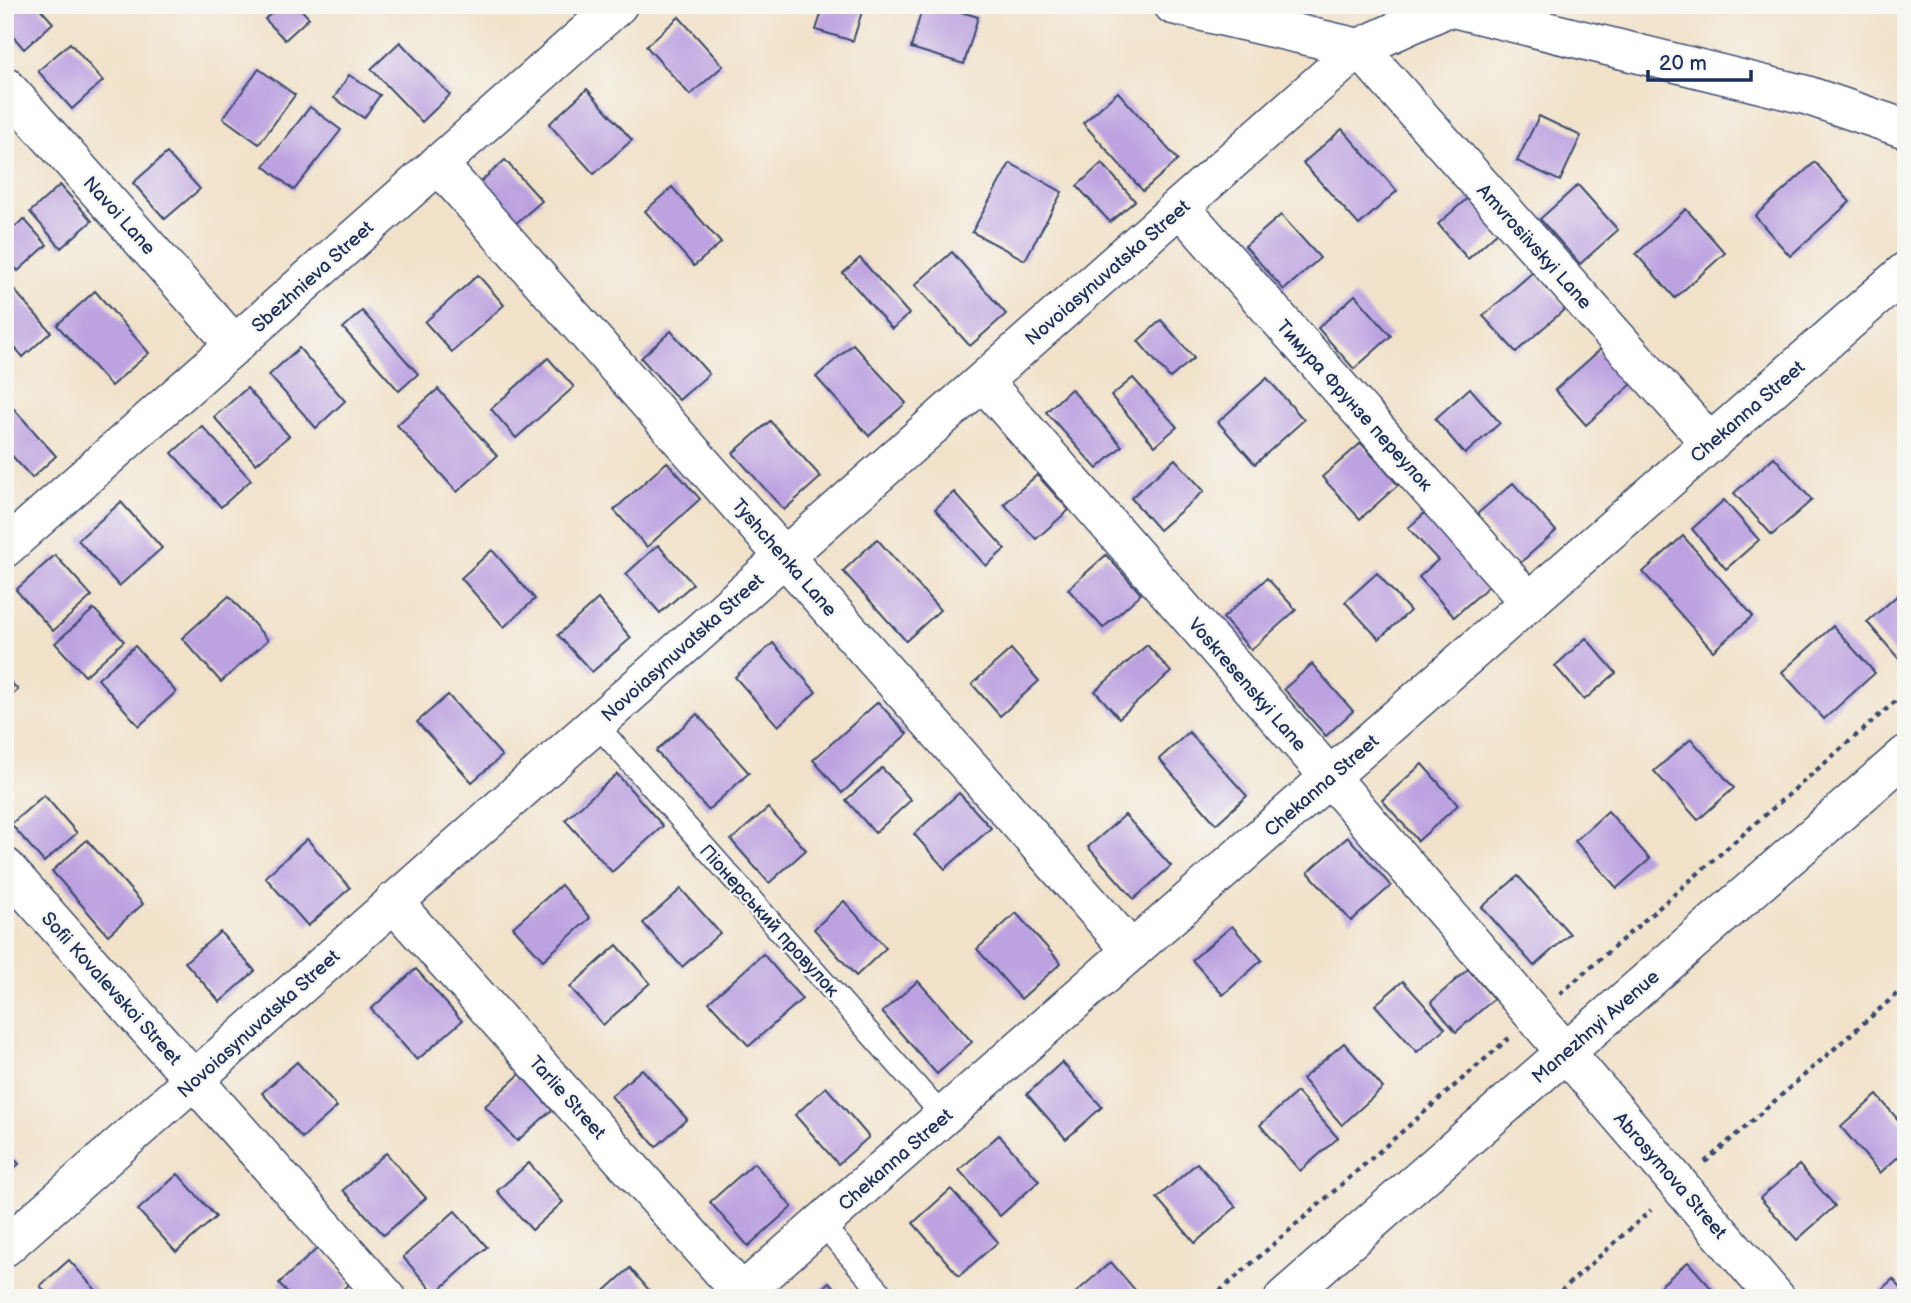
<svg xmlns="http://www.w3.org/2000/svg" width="1911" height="1303" font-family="'Balsamiq Sans',sans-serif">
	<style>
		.building { fill: #bca2e0 }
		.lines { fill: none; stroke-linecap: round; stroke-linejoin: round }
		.lane-casing { stroke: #3b4a6e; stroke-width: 24 }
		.street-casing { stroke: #3b4a6e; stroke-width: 41 }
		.secondary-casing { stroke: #3b4a6e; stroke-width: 41 }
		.path { stroke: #3b4a6e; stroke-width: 4.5; stroke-dasharray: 5 5; stroke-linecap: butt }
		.lane { stroke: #fff; stroke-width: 21 }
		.street { stroke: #fff; stroke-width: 38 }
		.secondary { stroke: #fff; stroke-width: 38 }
		.labels { text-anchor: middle; stroke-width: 5; stroke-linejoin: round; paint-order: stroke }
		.street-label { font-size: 19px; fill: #1b2f5e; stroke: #f6f6f2 }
	</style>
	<rect width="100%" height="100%" fill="#f6f6f2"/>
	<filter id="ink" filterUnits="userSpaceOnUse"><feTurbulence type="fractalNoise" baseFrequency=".0143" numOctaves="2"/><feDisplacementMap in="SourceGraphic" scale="14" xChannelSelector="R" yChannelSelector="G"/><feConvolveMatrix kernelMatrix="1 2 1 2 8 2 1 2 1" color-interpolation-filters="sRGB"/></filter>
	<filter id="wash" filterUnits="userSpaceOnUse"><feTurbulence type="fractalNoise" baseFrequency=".00686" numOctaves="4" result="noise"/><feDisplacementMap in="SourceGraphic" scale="28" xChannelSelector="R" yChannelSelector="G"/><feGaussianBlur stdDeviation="1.57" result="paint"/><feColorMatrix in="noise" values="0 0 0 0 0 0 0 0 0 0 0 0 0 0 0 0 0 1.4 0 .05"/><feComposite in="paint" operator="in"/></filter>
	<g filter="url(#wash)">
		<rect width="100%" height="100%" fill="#f1e2c9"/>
		<g id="blocks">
			<g class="building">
				<polygon points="5,5 37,5 53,23 24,49 5,27"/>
				<polygon points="280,5 297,5 309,18 285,40 265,19"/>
				<polygon points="824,5 864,5 853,41 816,30"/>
				<polygon points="923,5 938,5 978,17 964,64 911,48"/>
				<polygon points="679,17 723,66 690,95 646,46"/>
				<polygon points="400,42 450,95 422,122 371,69"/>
				<polygon points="70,43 103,81 72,109 38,71"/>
				<polygon points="259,69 295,95 259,144 223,118"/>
				<polygon points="349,75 380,95 364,118 334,98"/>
				<polygon points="587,89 632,140 594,174 549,124"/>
				<polygon points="1118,92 1178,160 1143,191 1083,123"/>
				<polygon points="310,107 341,130 294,190 264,166"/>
				<polygon points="1539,116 1581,136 1560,181 1517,161"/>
				<polygon points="1342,129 1397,191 1359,225 1303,163"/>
				<polygon points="167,153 200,189 165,219 133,183"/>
				<polygon points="505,160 542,201 515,224 479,183"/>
				<polygon points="1815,162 1850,202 1790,256 1755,216"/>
				<polygon points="1010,163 1062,192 1025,260 972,232"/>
				<polygon points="1102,163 1135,201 1110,222 1077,186"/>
				<polygon points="60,185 92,221 61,248 30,212"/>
				<polygon points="1578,185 1618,230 1580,264 1540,219"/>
				<polygon points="672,187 721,243 694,266 645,211"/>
				<polygon points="1471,195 1501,229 1468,259 1438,224"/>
				<polygon points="1686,209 1725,253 1675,298 1636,254"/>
				<polygon points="1281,215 1320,258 1284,290 1245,246"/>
				<polygon points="24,219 47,245 18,271 5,256 5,235"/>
				<polygon points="952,252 1006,314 970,346 915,285"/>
				<polygon points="860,258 909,314 892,329 843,273"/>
				<polygon points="1533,272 1566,308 1516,352 1483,316"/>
				<polygon points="478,275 504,305 452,352 425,322"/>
				<polygon points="9,284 51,332 23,357 5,336 5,288"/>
				<polygon points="95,291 149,353 111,386 57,325"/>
				<polygon points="1355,295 1391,336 1354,369 1318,328"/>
				<polygon points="362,311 418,374 399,391 343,328"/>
				<polygon points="1161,320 1194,358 1170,378 1138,341"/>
				<polygon points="671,331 709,374 679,400 641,358"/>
				<polygon points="853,344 906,403 869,436 816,377"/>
				<polygon points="299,348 345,401 316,428 269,375"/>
				<polygon points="1601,349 1632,384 1586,425 1555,390"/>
				<polygon points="548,358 574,387 516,438 491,409"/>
				<polygon points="1133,378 1177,427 1155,446 1111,396"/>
				<polygon points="1267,378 1304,420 1255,464 1218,422"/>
				<polygon points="247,388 289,436 256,464 214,417"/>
				<polygon points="1470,388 1500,423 1465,454 1435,419"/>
				<polygon points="438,389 497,456 457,492 397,425"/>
				<polygon points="1071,389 1122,446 1097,469 1046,412"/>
				<polygon points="5,399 56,456 32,478 5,448"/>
				<polygon points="770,421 821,477 784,510 733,453"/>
				<polygon points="202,426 251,480 221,507 172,453"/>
				<polygon points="1361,443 1398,485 1360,519 1322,477"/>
				<polygon points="1774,457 1812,500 1772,535 1734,493"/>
				<polygon points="1175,459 1204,491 1159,530 1131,498"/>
				<polygon points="667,462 700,499 647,547 614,510"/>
				<polygon points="1037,475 1069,510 1036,539 1004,504"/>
				<polygon points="1513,483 1556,531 1519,564 1476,515"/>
				<polygon points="954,492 1005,549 986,566 935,509"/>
				<polygon points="1724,500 1759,540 1726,569 1692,529"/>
				<polygon points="121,502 162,548 119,586 78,540"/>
				<polygon points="1426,512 1490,585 1454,617 1419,577 1438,560 1408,528"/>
				<polygon points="1683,536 1753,616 1713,651 1643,572"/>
				<polygon points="877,539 940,610 906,641 843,571"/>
				<polygon points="658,545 693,584 660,613 626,574"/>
				<polygon points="492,550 535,599 504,627 461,578"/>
				<polygon points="55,555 92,596 53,631 16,590"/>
				<polygon points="1106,555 1141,594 1103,628 1068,589"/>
				<polygon points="1377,573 1410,611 1379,639 1345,602"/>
				<polygon points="1267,578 1296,610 1251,650 1223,618"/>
				<polygon points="1906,588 1906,653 1899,659 1867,622"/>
				<polygon points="229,596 268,640 221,682 182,638"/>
				<polygon points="598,599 631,638 592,672 558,635"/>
				<polygon points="94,609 124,641 85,676 55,643"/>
				<polygon points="1833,626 1875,673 1824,719 1782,672"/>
				<polygon points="1586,638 1616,673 1584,700 1555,666"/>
				<polygon points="773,643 816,692 778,726 735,677"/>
				<polygon points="1147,645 1171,672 1119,718 1095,691"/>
				<polygon points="135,646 176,692 139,726 98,679"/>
				<polygon points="1011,649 1039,681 1000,716 972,684"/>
				<polygon points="1312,664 1353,711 1326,736 1284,689"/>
				<polygon points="5,676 18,690 5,701"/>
				<polygon points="448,695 502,756 472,782 417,722"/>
				<polygon points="878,702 907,734 842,793 813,760"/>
				<polygon points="697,714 749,773 708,810 656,751"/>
				<polygon points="1189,732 1247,796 1216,824 1159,759"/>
				<polygon points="1691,739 1734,788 1698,820 1654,771"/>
				<polygon points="1422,764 1458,805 1418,841 1382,800"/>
				<polygon points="882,768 911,800 875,833 846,800"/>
				<polygon points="617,774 663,826 612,872 565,820"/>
				<polygon points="959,793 991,828 945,869 914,834"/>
				<polygon points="44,795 77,833 44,862 11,824"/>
				<polygon points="768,808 806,850 769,883 731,840"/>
				<polygon points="1608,811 1650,859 1617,888 1575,841"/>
				<polygon points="1125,815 1171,866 1134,899 1088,847"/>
				<polygon points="1348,837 1391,886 1351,921 1308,872"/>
				<polygon points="307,839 350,888 308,926 265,877"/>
				<polygon points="87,840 143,904 108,935 52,871"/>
				<polygon points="1518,876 1570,934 1534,966 1482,907"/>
				<polygon points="561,885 590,918 543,960 513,927"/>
				<polygon points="681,889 720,933 682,967 643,923"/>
				<polygon points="844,901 886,948 856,976 814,929"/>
				<polygon points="1016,913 1061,963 1021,999 977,949"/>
				<polygon points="1232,926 1262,960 1223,995 1192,960"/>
				<polygon points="220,932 255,971 220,1002 185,962"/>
				<polygon points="617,945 650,983 603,1025 570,987"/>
				<polygon points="763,954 802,999 749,1046 709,1002"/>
				<polygon points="416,969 462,1021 417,1060 371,1009"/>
				<polygon points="1468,969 1494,999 1456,1032 1431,1002"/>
				<polygon points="918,981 972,1042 937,1074 882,1012"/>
				<polygon points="1403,981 1445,1028 1417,1052 1375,1005"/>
				<polygon points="1344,1043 1383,1088 1342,1125 1302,1079"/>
				<polygon points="297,1062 337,1107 302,1138 262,1093"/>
				<polygon points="1062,1062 1102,1107 1066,1139 1027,1094"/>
				<polygon points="642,1069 687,1119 656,1147 611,1096"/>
				<polygon points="520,1074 552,1110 517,1141 485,1106"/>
				<polygon points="826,1087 869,1137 838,1164 795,1115"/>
				<polygon points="1297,1092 1338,1138 1300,1171 1260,1125"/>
				<polygon points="1877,1095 1906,1129 1906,1150 1880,1173 1841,1127"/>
				<polygon points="999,1135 1039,1181 1000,1216 959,1170"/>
				<polygon points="5,1148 19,1164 5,1176"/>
				<polygon points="386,1153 426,1198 384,1235 343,1190"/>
				<polygon points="529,1163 563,1202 532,1230 497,1191"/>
				<polygon points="754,1163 792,1207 748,1246 710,1202"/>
				<polygon points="1197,1163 1236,1207 1195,1243 1157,1198"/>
				<polygon points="1799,1165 1835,1206 1797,1240 1760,1198"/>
				<polygon points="178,1174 216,1217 176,1252 138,1210"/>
				<polygon points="951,1189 998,1242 959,1276 913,1223"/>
				<polygon points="455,1211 487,1247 435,1294 403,1257"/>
				<polygon points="318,1248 349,1284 333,1298 292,1298 279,1283"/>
				<polygon points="69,1260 103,1298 51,1298 40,1286"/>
				<polygon points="1111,1262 1142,1298 1076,1298 1073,1295"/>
				<polygon points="1688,1262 1720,1298 1656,1298 1652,1293"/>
				<polygon points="630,1268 656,1298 597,1298"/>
				<polygon points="1893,1279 1906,1294 1906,1298 1872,1298"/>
				<polygon points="829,1282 843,1298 811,1298"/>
			</g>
		</g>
	</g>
	<g filter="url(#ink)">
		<use href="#blocks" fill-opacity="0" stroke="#3b4a6e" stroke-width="2"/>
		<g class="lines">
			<defs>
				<g id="lane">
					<polyline points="596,724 943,1116"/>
					<polyline points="821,1223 886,1298"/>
				</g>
				<g id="street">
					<polyline points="1173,5 1359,48"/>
					<polyline points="1359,48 1710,443"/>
					<polyline points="5,86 235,345"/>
					<polyline points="438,164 1132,951"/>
					<polyline points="1180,207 1529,602"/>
					<polyline points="983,381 1330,777 1776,1298"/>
					<polyline points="5,548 618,5"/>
					<polyline points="5,867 387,1298"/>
					<polyline points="393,902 742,1293"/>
					<polyline points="5,1247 1359,48 1449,7 1806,95 1906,129"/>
					<polyline points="736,1298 1906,271"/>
				</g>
				<polyline id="secondary" points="1284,1298 1906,755"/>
			</defs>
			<use href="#lane" class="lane-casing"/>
			<use href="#street" class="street-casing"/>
			<use href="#secondary" class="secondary-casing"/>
			<g class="path">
				<polyline points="1560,994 1906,692"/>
				<polyline points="1705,1162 1906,986"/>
				<polyline points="1212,1298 1509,1038"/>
				<polyline points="1553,1298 1651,1210"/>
			</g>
			<use href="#lane" class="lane"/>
			<use href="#street" class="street"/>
			<use href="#secondary" class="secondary"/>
		</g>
	</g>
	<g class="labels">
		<g class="street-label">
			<text transform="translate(120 215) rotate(48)" y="7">Navoi Lane</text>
			<text transform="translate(1535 246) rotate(48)" y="7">Amvrosiivskyi Lane</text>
			<text transform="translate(1107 272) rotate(-41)" y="7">Novoiasynuvatska Street</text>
			<text transform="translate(312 276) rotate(-42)" y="7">Sbezhnieva Street</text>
			<text transform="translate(1355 405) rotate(48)" y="7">Тимура Фрунзе переулок</text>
			<text transform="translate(1747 411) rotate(-41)" y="7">Chekanna Street</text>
			<text transform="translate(785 557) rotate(49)" y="7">Tyshchenka Lane</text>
			<text transform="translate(682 647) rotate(-42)" y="7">Novoiasynuvatska Street</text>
			<text transform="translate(1248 684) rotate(49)" y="7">Voskresenskyi Lane</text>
			<text transform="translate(1321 785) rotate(-41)" y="7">Chekanna Street</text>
			<text transform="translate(770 920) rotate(48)" y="7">Пiонерський провулок</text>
			<text transform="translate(112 988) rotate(48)" y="7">Sofii Kovalevskoi Street</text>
			<text transform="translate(258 1023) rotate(-42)" y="7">Novoiasynuvatska Street</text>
			<text transform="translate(1595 1026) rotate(-41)" y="7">Manezhnyi Avenue</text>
			<text transform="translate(568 1097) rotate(48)" y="7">Tarlie Street</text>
			<text transform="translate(895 1159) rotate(-41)" y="7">Chekanna Street</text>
			<text transform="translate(1671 1175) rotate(49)" y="7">Abrosymova Street</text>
		</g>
	</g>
	<rect width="1911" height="1303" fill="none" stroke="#f6f6f2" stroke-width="28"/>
	<path d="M1648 70v10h103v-10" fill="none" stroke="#1b2f5e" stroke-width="3.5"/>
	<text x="1659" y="70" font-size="21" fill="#1b2f5e" stroke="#f6f6f2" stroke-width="5" paint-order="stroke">20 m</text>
</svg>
